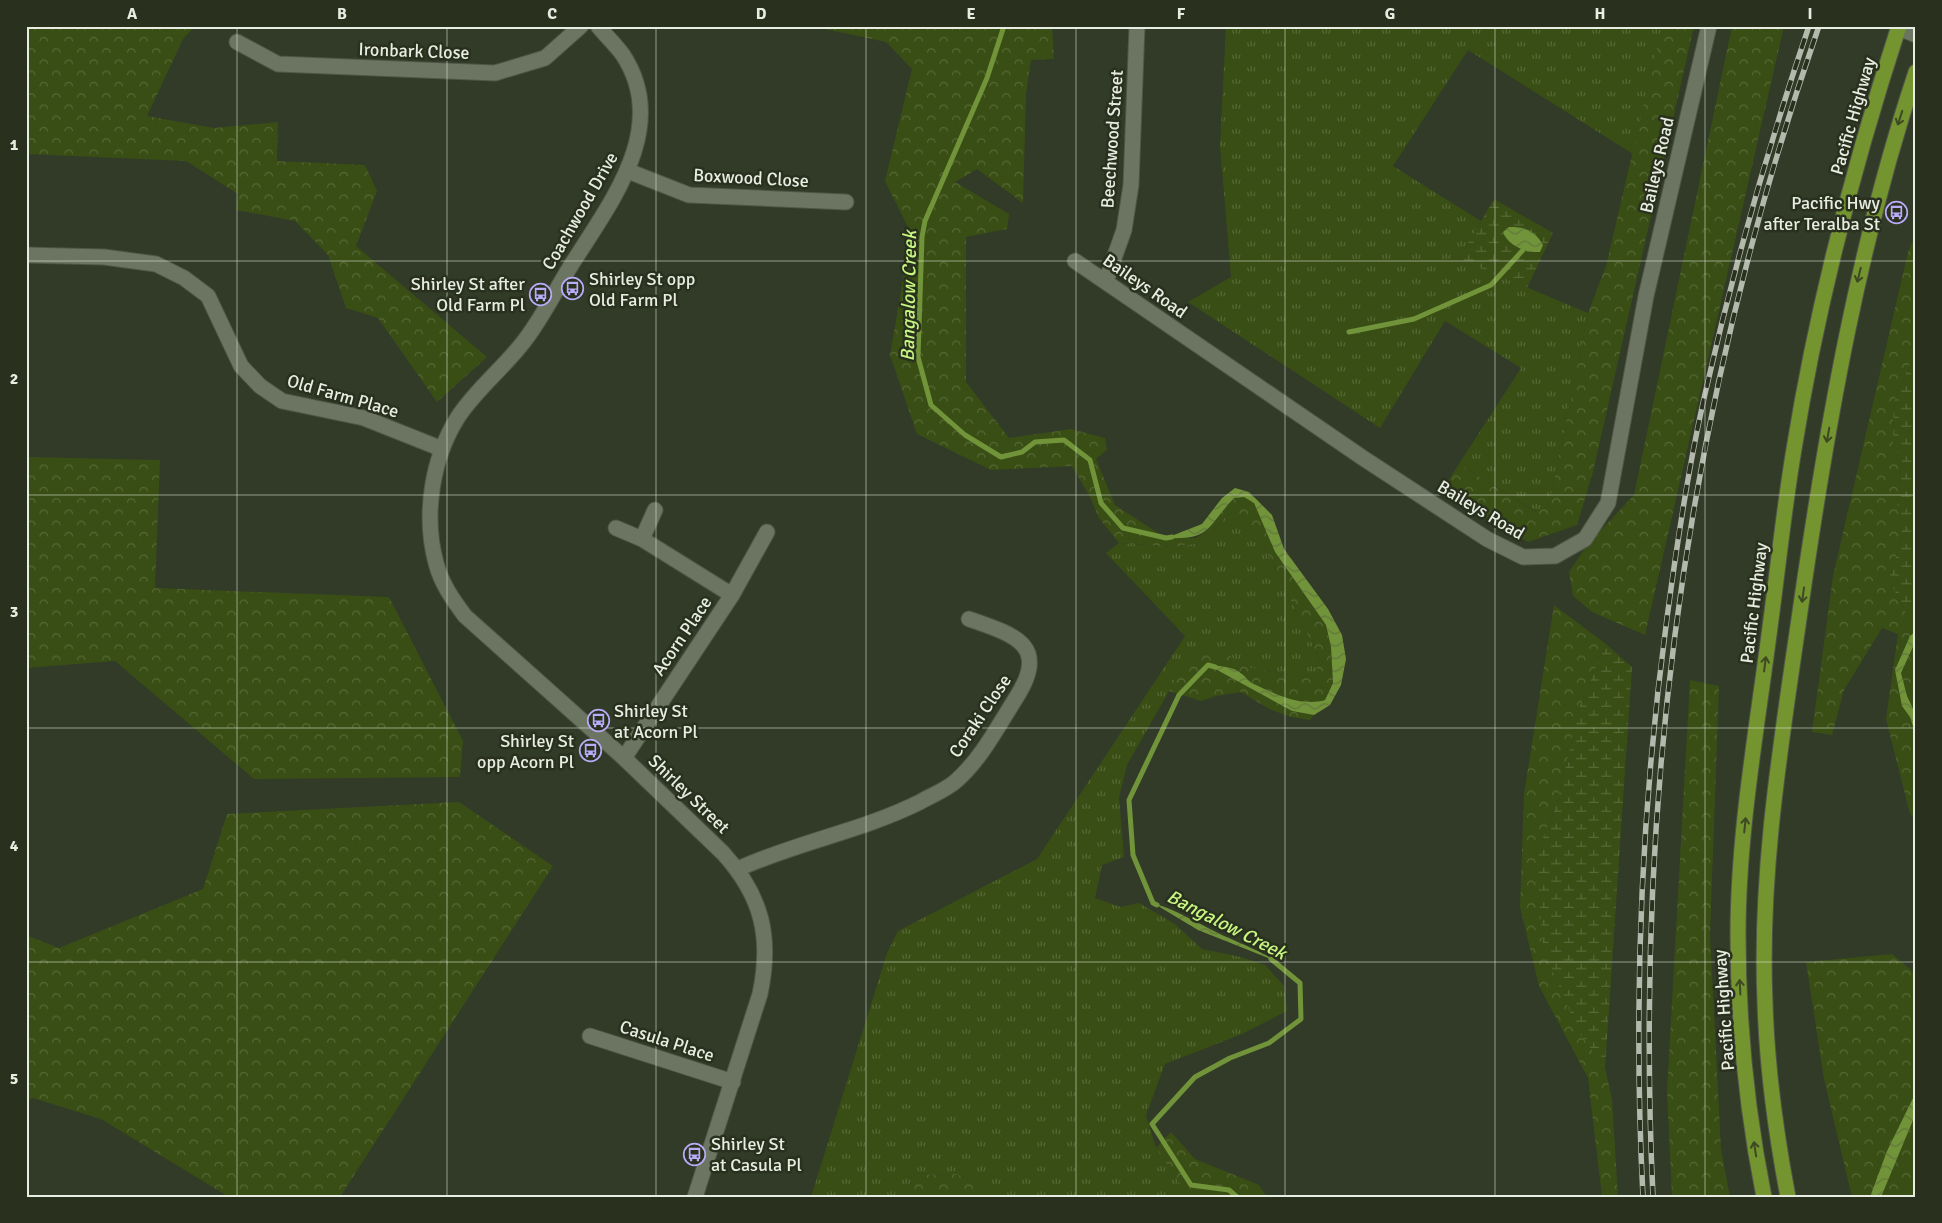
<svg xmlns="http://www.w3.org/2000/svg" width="1942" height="1223" font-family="Signika,sans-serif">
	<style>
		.grass { fill: url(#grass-tufts) }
		.forest { fill: url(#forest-crowns) }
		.wetland { fill: url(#wetland-marsh) }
		.water { fill: url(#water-waves) }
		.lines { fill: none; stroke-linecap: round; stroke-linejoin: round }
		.stream { stroke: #719339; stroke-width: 5 }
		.minor-casing { stroke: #505647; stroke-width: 17 }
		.tertiary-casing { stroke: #505647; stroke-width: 17 }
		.primary-casing { stroke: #505647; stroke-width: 17 }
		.minor { stroke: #6c7561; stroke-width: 15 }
		.tertiary { stroke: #6c7561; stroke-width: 15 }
		.primary { stroke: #749430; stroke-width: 15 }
		.rail-casing { stroke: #b3b9ac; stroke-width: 5.5 }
		.rail { stroke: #29301e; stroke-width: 4; stroke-dasharray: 11; stroke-linecap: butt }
		.oneway { stroke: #3c4922 }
		.grid { fill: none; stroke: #e8ede2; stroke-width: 1; stroke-opacity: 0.55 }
		.labels { text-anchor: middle; stroke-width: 5; stroke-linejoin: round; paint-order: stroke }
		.street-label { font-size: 18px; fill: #e8ede2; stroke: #29301e }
		.poi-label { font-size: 18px; fill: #e8ede2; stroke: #29301e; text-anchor: end }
		.water-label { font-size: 19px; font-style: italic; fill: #c7f681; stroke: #29301e }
		.neatline { fill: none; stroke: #e8ede2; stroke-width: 2 }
		.grid-label { font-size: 16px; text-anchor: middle; font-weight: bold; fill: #e8ede2 }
	</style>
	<defs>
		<pattern id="grass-tufts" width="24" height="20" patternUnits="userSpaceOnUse" patternTransform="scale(1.25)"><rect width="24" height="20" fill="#394e14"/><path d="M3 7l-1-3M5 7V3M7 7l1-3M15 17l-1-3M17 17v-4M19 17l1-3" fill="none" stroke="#566836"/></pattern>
		<pattern id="forest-crowns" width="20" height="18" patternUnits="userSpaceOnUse" patternTransform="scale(1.25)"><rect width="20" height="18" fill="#394e14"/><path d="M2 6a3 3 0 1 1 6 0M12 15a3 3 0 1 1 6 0" fill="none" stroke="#566836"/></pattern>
		<pattern id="wetland-marsh" width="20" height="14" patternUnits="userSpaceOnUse" patternTransform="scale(1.25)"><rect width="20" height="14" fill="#394e14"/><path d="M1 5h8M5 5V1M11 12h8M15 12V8" fill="none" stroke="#566836"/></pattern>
		<pattern id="water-waves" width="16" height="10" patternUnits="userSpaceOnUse" patternTransform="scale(1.25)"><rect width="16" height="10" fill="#719339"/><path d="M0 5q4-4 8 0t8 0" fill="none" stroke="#62783d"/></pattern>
	</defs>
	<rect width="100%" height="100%" fill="#323a28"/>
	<g class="grass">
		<polygon points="1226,26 1662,26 1633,154 1468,50 1393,166 1481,221 1459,259 1588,313 1549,506 1537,512 1459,464 1521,368 1445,321 1380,428 1188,302 1231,277 1220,145"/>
		<polygon points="1228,514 1244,514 1271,560 1320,660 1312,679 1246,667 1221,650 1189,656 1127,765 1119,797 1124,857 1102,865 1095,898 1121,907 1139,903 1175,924 1202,949 1241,957 1265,965 1284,986 1287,1011 1242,1034 1165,1064 1146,1115 1156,1148 1190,1197 1008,1197 956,1174 912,1175 908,1197 811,1197 887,953 898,931 1037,859 1185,636 1106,553 1119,543 1175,547 1204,542"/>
	</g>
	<g class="forest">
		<polygon points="26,26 195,26 183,39 147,116 214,128 278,122 277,161 365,165 377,191 356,246 487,357 437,402 378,318 346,308 328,255 295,221 236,210 238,194 186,161 26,154"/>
		<polygon points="811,26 1052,26 1054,59 1031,60 1026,94 1023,203 977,169 955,182 1009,214 1007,229 966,237 966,382 1009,438 1071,429 1105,438 1107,450 1096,459 1115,505 1166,538 1196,538 1205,532 1234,498 1244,497 1254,503 1275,552 1326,625 1331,647 1333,683 1325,700 1313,703 1296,702 1251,684 1241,672 1210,666 1292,711 1314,715 1310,720 1291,717 1269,709 1241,692 1216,696 1201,701 1169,691 1189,656 1221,650 1246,667 1312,679 1320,660 1271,560 1244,514 1228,514 1204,542 1175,547 1119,543 1099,518 1090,497 1072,466 991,470 917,434 890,355 911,233 885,181 912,69 886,42"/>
		<polygon points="1662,26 1694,26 1593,472 1577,525 1528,542 1441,492 1459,464 1536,512 1549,506 1588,313 1606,266"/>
		<polygon points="1732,26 1784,26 1645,635 1592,612 1573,596 1569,572 1587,545 1634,495"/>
		<polygon points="1916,233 1916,350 1894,401 1893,443 1902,459 1897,500 1902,535 1889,580 1908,616 1916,618 1916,821 1910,814 1886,719 1898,634 1882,628 1844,690 1832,735 1812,732 1833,576 1908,252"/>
		<polygon points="26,457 160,460 155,588 389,597 463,741 460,777 254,779 115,661 26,668"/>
		<polygon points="1554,605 1606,644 1580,705 1557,804 1536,855 1578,1031 1605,1068 1612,1099 1618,1197 1602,1197 1588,1078 1539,986 1520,907 1524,794"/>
		<polygon points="1690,680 1719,686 1710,935 1721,1149 1730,1197 1672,1197 1667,1091"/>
		<polygon points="459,802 553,866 340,1197 229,1197 101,1119 33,1098 26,1101 26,935 59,948 203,889 227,814"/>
		<polygon points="1892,954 1916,974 1916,1197 1852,1197 1824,1079 1806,962"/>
		<polygon points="1171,1132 1195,1159 1259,1185 1267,1197 1188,1196 1156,1148"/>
		<polygon points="956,1174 1008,1197 908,1197 912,1175"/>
	</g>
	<g class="wetland">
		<polygon points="1494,199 1553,233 1527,288 1459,259"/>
		<polygon points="1916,350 1916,618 1908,616 1889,580 1902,535 1897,501 1902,459 1893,443 1894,401"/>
		<polygon points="1606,644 1632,667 1605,1068 1578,1031 1543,948 1536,855 1557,804 1580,705"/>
	</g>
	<g class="water">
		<path d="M1509 227C1526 227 1534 230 1543 245L1540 252C1526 253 1508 246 1503 232Z"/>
		<path d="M1235 488 1249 492 1272 515 1284 549 1328 609 1342 635 1346 659 1341 685 1330 705 1314 715 1292 711 1208 665C1220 666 1233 666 1242 674 1246 677 1249 682 1254 684 1275 694 1301 707 1325 700L1333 683 1331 647 1326 625 1275 552 1254 503 1244 497 1234 498C1206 528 1211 540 1166 538L1202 524 1222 498Z"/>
		<polygon points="1916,631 1916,640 1901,673 1907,696 1916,715 1916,735 1910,717 1902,706 1895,670 1910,636"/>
		<path d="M1153 903C1178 911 1194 921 1216 932 1236 942 1257 949 1276 961L1198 930Z"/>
		<polygon points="1916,1092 1916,1113 1881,1197 1870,1197 1887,1151"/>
	</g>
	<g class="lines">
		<g class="stream">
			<polyline points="1004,26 987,78 925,221 922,237 918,357 931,405 965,435 1001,457 1022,452 1035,442 1064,440 1090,460 1101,503 1123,528 1166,538 1172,537"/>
			<polyline points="1349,332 1414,319 1491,285 1523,250"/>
			<polyline points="1157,905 1153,903 1133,855 1129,800 1179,695 1208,665 1215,667"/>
			<polyline points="1237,1197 1229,1190 1191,1185 1152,1124 1195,1077 1230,1058 1269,1043 1301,1019 1300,983 1271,959"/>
		</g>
		<defs>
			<g id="minor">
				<polyline points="1899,28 1916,35"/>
				<polyline points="237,42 278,64 495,73 545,58 581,26"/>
				<polyline points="628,171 689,195 846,202"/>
				<polyline points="26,255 104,257 156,264 184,278 208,296 241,366 260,386 282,401 364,418 442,449"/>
				<polyline points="1075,261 1363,458 1487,539 1523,557 1555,556 1585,539 1608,503 1646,296 1709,26"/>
				<polyline points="1106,281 1124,230 1131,185 1137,26"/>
				<polyline points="616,528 642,539 732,595"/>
				<polyline points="642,539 655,510"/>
				<polyline points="624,758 732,595 767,532"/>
				<path d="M738 869C797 842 862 831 920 802 932 795 946 790 956 781 982 758 998 726 1016 698 1050 645 1015 635 969 619"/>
				<polyline points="590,1036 733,1082"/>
			</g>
			<path id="tertiary" d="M598 26C606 36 616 45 623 55 669 125 614 198 577 256 559 283 545 314 525 340 505 367 477 388 458 417 432 458 423 515 436 563 441 583 453 600 465 616L624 758 723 853C762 896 772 937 760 994L695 1197"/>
			<g id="primary">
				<path d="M1764 1197C1747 1112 1738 1022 1738 935 1738 832 1757 729 1770 627 1778 568 1784 508 1794 449 1817 306 1854 164 1899 26"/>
				<path d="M1788 1197C1776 1134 1767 1068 1765 1003 1759 867 1783 732 1802 598 1828 420 1859 243 1916 72"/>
			</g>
		</defs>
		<use href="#minor" class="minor-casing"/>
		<use href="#tertiary" class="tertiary-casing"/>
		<use href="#primary" class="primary-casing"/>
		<use href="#minor" class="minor"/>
		<use href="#tertiary" class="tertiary"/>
		<use href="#primary" class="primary"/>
		<defs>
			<g id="rail">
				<path d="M1643 1197C1633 1004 1641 810 1667 618 1677 543 1688 468 1705 394 1733 270 1768 147 1809 26"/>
				<path d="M1653 1197C1634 798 1687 404 1819 26"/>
			</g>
		</defs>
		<use href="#rail" class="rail-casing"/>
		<use href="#rail" class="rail"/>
	</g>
	<defs><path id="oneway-shaft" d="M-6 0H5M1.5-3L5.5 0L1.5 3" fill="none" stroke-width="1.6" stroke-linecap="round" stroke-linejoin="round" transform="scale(1.25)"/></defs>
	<g class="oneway">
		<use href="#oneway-shaft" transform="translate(1900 118) rotate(108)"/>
		<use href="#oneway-shaft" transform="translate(1859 275) rotate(104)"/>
		<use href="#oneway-shaft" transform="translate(1828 435) rotate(100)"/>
		<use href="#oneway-shaft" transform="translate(1803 595) rotate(98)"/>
		<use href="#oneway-shaft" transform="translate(1765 664) rotate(-83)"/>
		<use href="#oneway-shaft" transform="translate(1745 825) rotate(-84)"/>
		<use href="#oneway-shaft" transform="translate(1740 987) rotate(-93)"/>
		<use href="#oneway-shaft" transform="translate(1755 1149) rotate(-99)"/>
	</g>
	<path class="grid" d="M237 26V1197M447 26V1197M656 26V1197M866 26V1197M1076 26V1197M1285 26V1197M1495 26V1197M1705 26V1197M26 261H1916M26 495H1916M26 728H1916M26 962H1916"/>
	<defs>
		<symbol id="bus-ring" viewBox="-11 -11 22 22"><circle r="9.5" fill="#29301e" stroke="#b8abf7" stroke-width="1.5"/><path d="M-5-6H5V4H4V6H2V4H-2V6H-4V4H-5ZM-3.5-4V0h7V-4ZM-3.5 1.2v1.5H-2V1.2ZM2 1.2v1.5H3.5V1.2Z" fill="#b8abf7"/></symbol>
	</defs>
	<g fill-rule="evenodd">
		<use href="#bus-ring" x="1884" y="200" width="25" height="25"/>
		<use href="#bus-ring" x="560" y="276" width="25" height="25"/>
		<use href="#bus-ring" x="528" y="282" width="25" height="25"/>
		<use href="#bus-ring" x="586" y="708" width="25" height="25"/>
		<use href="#bus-ring" x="578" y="738" width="25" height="25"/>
		<use href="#bus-ring" x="682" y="1142" width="25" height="25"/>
	</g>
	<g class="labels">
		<g class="street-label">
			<text transform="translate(414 51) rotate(2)" y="6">Ironbark Close</text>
			<text transform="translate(1853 116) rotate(-74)" y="6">Pacific Highway</text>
			<text transform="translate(1112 139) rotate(-86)" y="6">Beechwood Street</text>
			<text transform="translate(1657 165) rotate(-77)" y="6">Baileys Road</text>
			<text transform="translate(751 178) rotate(3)" y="6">Boxwood Close</text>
			<text transform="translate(580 211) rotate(-60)" y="6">Coachwood Drive</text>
			<text transform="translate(1145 286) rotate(35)" y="6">Baileys Road</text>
			<text transform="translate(343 396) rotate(16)" y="6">Old Farm Place</text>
			<text transform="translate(1481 510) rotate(31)" y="6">Baileys Road</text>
			<text transform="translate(1754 603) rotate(-83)" y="6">Pacific Highway</text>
			<text transform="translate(682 636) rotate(-56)" y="6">Acorn Place</text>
			<text transform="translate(980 716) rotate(-56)" y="6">Coraki Close</text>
			<text transform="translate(689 794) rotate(44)" y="6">Shirley Street</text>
			<text transform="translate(1724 1010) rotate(-94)" y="6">Pacific Highway</text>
			<text transform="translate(667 1041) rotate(18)" y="6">Casula Place</text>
		</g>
		<g class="poi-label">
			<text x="1880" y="209">Pacific Hwy<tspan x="1880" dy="21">after Teralba St</tspan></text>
			<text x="589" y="285" text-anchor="start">Shirley St opp<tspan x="589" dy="21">Old Farm Pl</tspan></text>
			<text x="525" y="290">Shirley St after<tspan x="525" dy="21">Old Farm Pl</tspan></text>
			<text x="614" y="717" text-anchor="start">Shirley St<tspan x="614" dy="21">at Acorn Pl</tspan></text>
			<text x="574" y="747">Shirley St<tspan x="574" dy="21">opp Acorn Pl</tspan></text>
			<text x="711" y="1150" text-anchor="start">Shirley St<tspan x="711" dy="21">at Casula Pl</tspan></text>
		</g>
		<g class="water-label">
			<text transform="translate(908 296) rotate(-89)" y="7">Bangalow Creek</text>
			<text transform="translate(1227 924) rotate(27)" y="7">Bangalow Creek</text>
		</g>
	</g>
	<rect width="1942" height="1223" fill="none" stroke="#29301e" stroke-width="55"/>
	<rect x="28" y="28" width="1886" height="1168" class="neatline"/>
	<g class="grid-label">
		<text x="132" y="19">A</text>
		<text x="342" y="19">B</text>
		<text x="552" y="19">C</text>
		<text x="761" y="19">D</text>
		<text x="971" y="19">E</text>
		<text x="1181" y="19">F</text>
		<text x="1390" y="19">G</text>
		<text x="1600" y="19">H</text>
		<text x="1810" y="19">I</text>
		<text x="14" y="150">1</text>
		<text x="14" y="384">2</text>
		<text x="14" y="617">3</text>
		<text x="14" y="851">4</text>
		<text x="14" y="1084">5</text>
	</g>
</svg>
